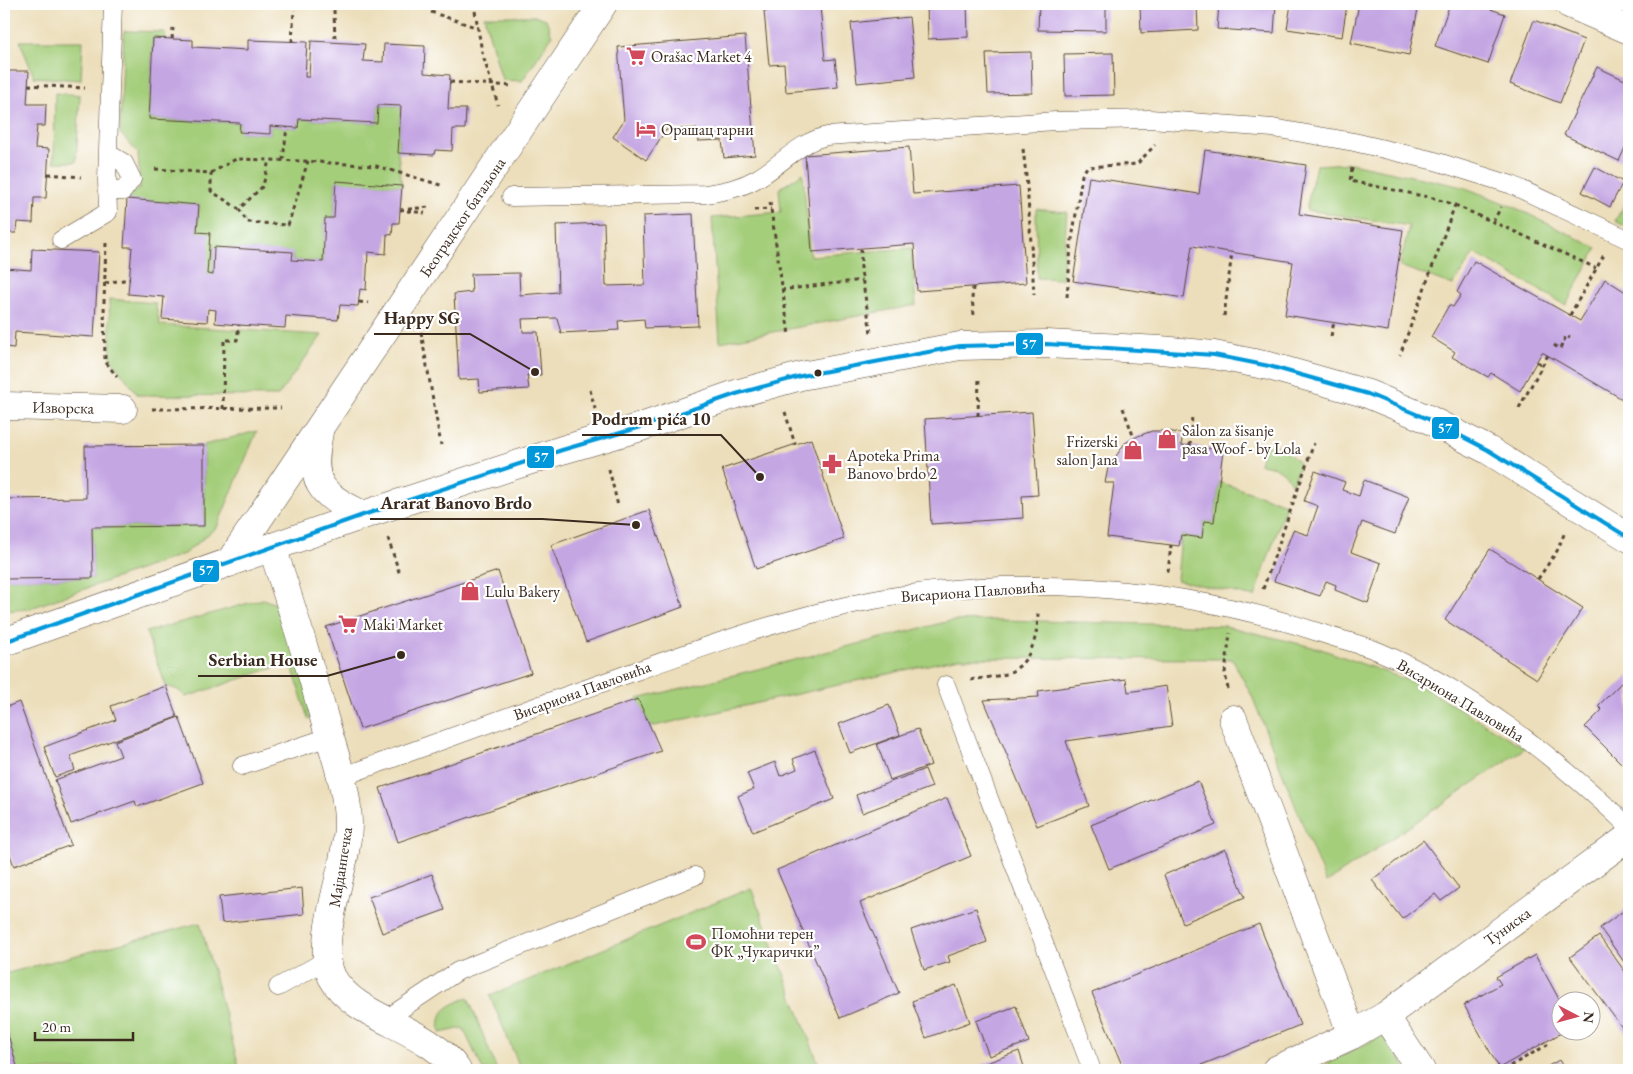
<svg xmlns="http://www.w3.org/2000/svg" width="1633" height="1074" font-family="'EB Garamond',serif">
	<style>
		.green { fill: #a4ce7a; stroke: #707c4c }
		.building { fill: #c4a6e3 }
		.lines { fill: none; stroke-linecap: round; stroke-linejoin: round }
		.lane-casing { stroke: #564535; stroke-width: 19 }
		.street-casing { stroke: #564535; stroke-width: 29 }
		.secondary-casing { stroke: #564535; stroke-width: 29 }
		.path { stroke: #564535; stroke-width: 3; stroke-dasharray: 4 4; stroke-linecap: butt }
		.lane { stroke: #fff; stroke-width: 18 }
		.street { stroke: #fff; stroke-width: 28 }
		.secondary { stroke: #fff; stroke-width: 28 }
		.bus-1-casing { stroke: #fff; stroke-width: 8 }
		.bus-1 { stroke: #0098da; stroke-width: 4 }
		.bus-dot { fill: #3b2a1e; stroke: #fff; stroke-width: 2 }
		.labels { text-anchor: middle; stroke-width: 4.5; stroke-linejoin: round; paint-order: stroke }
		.poi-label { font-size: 16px; fill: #3b2a1e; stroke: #fff; text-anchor: start }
		.street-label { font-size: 16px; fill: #3b2a1e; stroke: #fff }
		.leader { fill: none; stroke: #3b2a1e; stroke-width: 2 }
		.callout-dot { fill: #3b2a1e; stroke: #fff; stroke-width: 2 }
		.callout-label { font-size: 18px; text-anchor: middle; font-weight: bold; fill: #3b2a1e; stroke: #fff; stroke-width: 4.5; stroke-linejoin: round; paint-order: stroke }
		.line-badge { stroke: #fff; stroke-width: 2 }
		.badge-label { font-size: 14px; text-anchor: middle; font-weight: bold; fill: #fff }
	</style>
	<rect width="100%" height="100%" fill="#fff"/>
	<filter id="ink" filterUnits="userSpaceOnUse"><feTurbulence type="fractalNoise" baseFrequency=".02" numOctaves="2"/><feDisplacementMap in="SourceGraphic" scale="10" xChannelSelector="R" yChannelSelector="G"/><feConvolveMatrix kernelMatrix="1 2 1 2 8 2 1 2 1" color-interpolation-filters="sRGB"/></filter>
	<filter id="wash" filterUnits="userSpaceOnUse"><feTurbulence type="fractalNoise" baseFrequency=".0096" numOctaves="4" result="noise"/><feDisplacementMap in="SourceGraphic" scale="20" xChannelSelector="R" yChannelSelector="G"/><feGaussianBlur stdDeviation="1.12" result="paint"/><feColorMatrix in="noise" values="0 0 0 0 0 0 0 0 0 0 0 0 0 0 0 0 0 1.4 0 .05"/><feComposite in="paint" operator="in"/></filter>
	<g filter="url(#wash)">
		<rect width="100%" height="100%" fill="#ecdeba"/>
		<g class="green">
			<polygon points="484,16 537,16 546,19 552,36 522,81 502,80"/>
			<polygon points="124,31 165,32 165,39 153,38 149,119 240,123 240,132 270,134 270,126 298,128 299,119 377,123 378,105 401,106 398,153 402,186 336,182 334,218 325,218 323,262 292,260 293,253 214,247 213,275 207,274 197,232 199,205 116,199 140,189 138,153 120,133"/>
			<polygon points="20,41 83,41 81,80 34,77"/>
			<polygon points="55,93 80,95 76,162 54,162"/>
			<polygon points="1351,163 1463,187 1514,207 1597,248 1566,305 1474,253 1453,285 1400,266 1409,226 1306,210 1316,165"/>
			<polygon points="803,173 810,256 911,248 916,305 720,342 712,218 781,212 779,189"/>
			<polygon points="1629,197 1629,228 1615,221"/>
			<polygon points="1036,209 1067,212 1062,279 1037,278"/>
			<polygon points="109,299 155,303 160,325 322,335 278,396 138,395 111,359"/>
			<polygon points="257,431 217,527 184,554 28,609 4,611 4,579 93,578 92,527 204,526 204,445"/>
			<path d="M1276 445 1288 452 1300 464 1292 485C1285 470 1276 466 1260 464L1264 447Z"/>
			<polygon points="1219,482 1286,504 1255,597 1177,580 1181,535 1202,538 1204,521 1214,522"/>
			<polygon points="263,599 286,608 315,716 308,719 291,662 186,697 178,690 166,686 146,632"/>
			<polygon points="999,620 1225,626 1321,649 1418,684 1525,748 1326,883 1252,696 1232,659 959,658 650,727 638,699 950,621"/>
			<polygon points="751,888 821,1070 521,1070 490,996"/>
			<polygon points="200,923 240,1070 4,1070 4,974"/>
			<path d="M468 997 497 1070H483L463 1028 440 1033C437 1008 448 1007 468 997Z"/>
			<polygon points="1384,1035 1407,1070 1314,1070"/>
		</g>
		<g id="blocks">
			<g class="building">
				<polygon points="927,4 967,4 968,37 928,39"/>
				<polygon points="1039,4 1106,4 1106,31 1038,30"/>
				<polygon points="1140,4 1197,4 1198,30 1141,33"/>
				<polygon points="1219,4 1276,4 1274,33 1217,29"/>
				<polygon points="1291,4 1347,4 1342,37 1287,29"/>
				<polygon points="1359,4 1419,4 1409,55 1351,43"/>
				<polygon points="1450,4 1476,4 1505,14 1488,64 1435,46"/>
				<polygon points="820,6 825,60 835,59 838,87 786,92 784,64 769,65 764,11"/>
				<polygon points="909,17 915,77 857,83 851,23"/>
				<polygon points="1534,20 1584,40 1560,103 1510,84"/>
				<polygon points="745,36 755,155 724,158 722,140 698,141 697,128 666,130 646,160 613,137 624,120 618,47"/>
				<polygon points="153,38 193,40 193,47 248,50 248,40 307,42 305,77 309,77 311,41 365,44 363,61 383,62 384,44 425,46 424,73 450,75 448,109 466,109 465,129 453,129 452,151 435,150 434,155 398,153 401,106 378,105 377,123 299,119 298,128 270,126 270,134 239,132 240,123 149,119"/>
				<polygon points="1031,52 1032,93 988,94 986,53"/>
				<polygon points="1113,53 1114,95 1065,96 1064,54"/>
				<polygon points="1597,67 1629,82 1629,139 1619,161 1564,135"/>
				<polygon points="4,71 29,71 27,104 46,104 45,126 37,126 35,148 49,149 46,198 34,198 33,223 17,222 16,233 4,233"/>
				<polygon points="909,147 913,194 1019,186 1026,283 917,291 914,244 812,252 805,155"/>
				<polygon points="1205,150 1306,165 1299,214 1403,230 1388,331 1285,315 1293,262 1192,246 1184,298 1073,281 1089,177 1199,194"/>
				<polygon points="1595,167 1623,182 1610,207 1582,192"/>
				<polygon points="336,181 402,186 399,223 393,223 392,235 387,234 386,254 368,252 366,290 360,289 358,306 340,305 338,320 286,316 285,328 239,325 215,323 216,310 208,309 207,322 162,319 164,297 128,294 132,247 124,247 127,199 199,205 197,232 210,233 207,274 213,275 214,247 293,252 292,260 323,262 325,218 334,218"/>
				<polygon points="693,214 698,326 645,328 644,319 618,321 619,330 561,333 557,318 522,319 523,332 538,332 541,375 527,375 529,389 480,392 479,379 459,380 454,294 472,292 471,274 519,273 520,295 558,292 556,225 604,223 606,286 645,285 643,216"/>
				<polygon points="32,249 99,252 94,337 15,332 14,348 4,347 4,268 31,270"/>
				<polygon points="1474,261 1580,321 1605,279 1629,294 1629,403 1542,352 1520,391 1491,373 1488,377 1452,357 1455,352 1431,337 1449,305 1453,307 1461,295 1457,292"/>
				<polygon points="1032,412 1038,495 1022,496 1023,518 931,524 925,419"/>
				<polygon points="1152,431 1168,431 1183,434 1181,445 1223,450 1214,522 1204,521 1202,538 1181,535 1179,546 1107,537 1114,483 1105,483 1108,468 1125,443 1138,436"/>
				<polygon points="811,439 844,539 756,569 722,469"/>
				<polygon points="204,445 204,526 92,527 93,578 4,579 4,499 86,498 85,446"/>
				<polygon points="1315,471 1345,482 1342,490 1359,496 1364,480 1409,497 1395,534 1362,522 1351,552 1381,563 1368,603 1335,590 1336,585 1326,581 1320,596 1274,581 1293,530 1308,535 1318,506 1304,501"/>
				<polygon points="649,510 683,607 586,642 551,545"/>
				<polygon points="1490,549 1583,608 1537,679 1445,620"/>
				<polygon points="498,571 531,673 360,729 326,627"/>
				<polygon points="1629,675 1629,771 1585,727 1602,710 1598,706"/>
				<polygon points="1126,679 1128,692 1166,686 1172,726 1066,741 1089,806 1037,826 984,700 1039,697 1038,691"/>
				<polygon points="166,686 177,717 70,756 75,770 55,777 44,747 116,720 111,706"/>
				<polygon points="638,699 661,751 398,842 380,788"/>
				<polygon points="19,702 71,845 14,866 4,838 4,708"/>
				<polygon points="889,705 900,735 850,753 839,724"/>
				<polygon points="179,717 203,783 137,807 135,801 71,824 55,780 121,756 115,741"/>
				<polygon points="918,729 931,765 890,780 877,744"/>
				<polygon points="815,750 834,799 753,832 738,796 754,789 747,773 775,762 780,776 797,769 793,759"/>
				<polygon points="925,769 932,787 862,813 856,795"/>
				<polygon points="1198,781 1216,825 1109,869 1091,825"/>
				<polygon points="947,798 971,856 860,903 899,993 840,1018 777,870"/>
				<polygon points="1423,840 1459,888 1441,901 1435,894 1402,919 1372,880"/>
				<polygon points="1225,849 1245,897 1183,923 1164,875"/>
				<polygon points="432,874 445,910 382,933 369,897"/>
				<polygon points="302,888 304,914 222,923 219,897"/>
				<polygon points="1629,907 1629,969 1600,928"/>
				<polygon points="976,908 987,942 948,956 950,962 924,970 911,930"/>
				<polygon points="1259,924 1300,1025 1189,1070 1124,1070 1092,993"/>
				<polygon points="1599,936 1629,977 1629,1037 1570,957"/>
				<polygon points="1535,955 1560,1001 1560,1032 1563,1032 1499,1068 1464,1005 1501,984 1496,977"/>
				<polygon points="956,985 970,1022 926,1038 912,1001"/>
				<polygon points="1016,1006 1029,1042 989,1056 976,1021"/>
				<polygon points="4,1020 18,1070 4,1070"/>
				<polygon points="1019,1051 1025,1070 967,1070"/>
				<polygon points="1559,1060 1565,1070 1541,1070"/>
			</g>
		</g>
	</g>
	<g filter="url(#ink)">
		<use href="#blocks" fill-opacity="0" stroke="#564535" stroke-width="1"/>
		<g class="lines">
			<defs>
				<g id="lane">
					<polyline points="107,191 123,191 132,179 124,163 109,154"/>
					<path d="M511 197 706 194C725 191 741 188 758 178 782 164 799 142 827 136L1056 121 1150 119 1273 128 1354 142 1435 161 1512 185 1629 240"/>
					<polyline points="61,240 108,212 107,179 113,4"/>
					<polyline points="946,685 1092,1070"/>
					<polyline points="242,766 329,737"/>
					<path d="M341 777C434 743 528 709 622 676 698 649 775 621 854 604 1008 570 1179 585 1327 635 1345 641 1363 645 1380 652 1470 690 1559 760 1629 827"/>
					<polyline points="278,987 316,966 327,956"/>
					<polyline points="386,1019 458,971 695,876"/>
				</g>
				<g id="street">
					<polyline points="1569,4 1629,30"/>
					<polyline points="4,406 123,409"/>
					<path d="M319 432C309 483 318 493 363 515"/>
					<path d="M272 547C292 607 310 667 327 728 336 759 348 792 348 824 348 868 314 941 332 977 355 1020 427 1026 457 1070"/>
					<polyline points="229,563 603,4"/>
					<polyline points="1233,719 1352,1035"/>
					<polyline points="1385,1016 1421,1070"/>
					<polyline points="1276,1070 1352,1035 1385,1016 1629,837"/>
				</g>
				<polyline id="secondary" points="4,642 363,515 562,450 641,427 736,394 801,376 960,346 1047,344 1160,350 1214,355 1269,366 1368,394 1428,419 1488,450 1629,538"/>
			</defs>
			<use href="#lane" class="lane-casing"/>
			<use href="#street" class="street-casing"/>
			<use href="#secondary" class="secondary-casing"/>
			<g class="path">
				<polyline points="334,10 335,42"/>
				<polyline points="475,11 482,52 498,105"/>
				<polyline points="431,12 478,28"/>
				<polyline points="172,39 173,28"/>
				<polyline points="292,42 294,10"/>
				<polyline points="450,82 512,86"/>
				<polyline points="28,85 85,88"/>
				<path d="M1023 149C1029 197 1031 246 1034 295"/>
				<polyline points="283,160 287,127"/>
				<polyline points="1352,168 1350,181 1433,198 1455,205 1400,355"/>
				<polyline points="155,169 211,173 211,191 239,209 263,186 269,160"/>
				<polyline points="211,173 236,159 303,161 376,166 444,186"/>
				<polyline points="48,174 81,177"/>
				<polyline points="770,202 789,335"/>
				<polyline points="1455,205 1596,268"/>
				<polyline points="239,209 247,222 288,225 308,161"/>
				<polyline points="400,210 429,207"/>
				<polyline points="754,210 771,209"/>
				<polyline points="407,211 425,213"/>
				<polyline points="1493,222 1501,207"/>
				<polyline points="106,243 104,302 105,361 117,377"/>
				<polyline points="861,249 861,271 871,333"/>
				<polyline points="105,283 130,279"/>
				<polyline points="973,287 972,299 974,315"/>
				<polyline points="781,290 862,280"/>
				<polyline points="1067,297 1071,246 1082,175 1087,167 1137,164 1155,145"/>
				<polyline points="359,302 368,303"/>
				<polyline points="1570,315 1604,255"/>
				<polyline points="1224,316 1232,252"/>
				<polyline points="421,332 441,445"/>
				<polyline points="1331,336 1334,322"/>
				<polyline points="1554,345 1560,349 1566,336 1570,338"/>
				<polyline points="1537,362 1543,365"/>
				<polyline points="590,390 595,409"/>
				<polyline points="1123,408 1134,438"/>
				<polyline points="1519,408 1548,355"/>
				<polyline points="152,409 281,408"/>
				<polyline points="223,409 224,340 237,340 239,325"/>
				<polyline points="785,412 795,444"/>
				<polyline points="978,416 979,376"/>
				<polyline points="1190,446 1192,415"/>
				<polyline points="609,469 618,506"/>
				<polyline points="388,538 400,575"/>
				<polyline points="1168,572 1171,545"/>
				<polyline points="1538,579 1557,551 1565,532"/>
				<polyline points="1263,589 1314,443"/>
				<polyline points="274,662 275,669"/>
				<path d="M971 680C982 678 995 677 1006 674 1032 664 1038 635 1038 611"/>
				<polyline points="1228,689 1225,673 1230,633"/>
				<polyline points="1503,1070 1549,1044"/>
			</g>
			<use href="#lane" class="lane"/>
			<use href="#street" class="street"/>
			<use href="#secondary" class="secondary"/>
			<defs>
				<polyline id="bus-1" points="4,642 363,515 562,450 641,427 736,394 801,376 960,346 1047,344 1214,355 1269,366 1368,394 1428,419 1488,450 1629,538"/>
			</defs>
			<use href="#bus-1" class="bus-1-casing"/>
			<use href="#bus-1" class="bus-1"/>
		</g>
	</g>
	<defs>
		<symbol id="supermarket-bare" viewBox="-9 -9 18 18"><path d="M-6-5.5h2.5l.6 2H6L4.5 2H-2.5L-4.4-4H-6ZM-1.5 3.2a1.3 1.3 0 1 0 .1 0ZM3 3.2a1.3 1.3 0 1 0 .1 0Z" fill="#d1495b" stroke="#fff" stroke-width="2.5" paint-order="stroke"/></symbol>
		<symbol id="hotel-bare" viewBox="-9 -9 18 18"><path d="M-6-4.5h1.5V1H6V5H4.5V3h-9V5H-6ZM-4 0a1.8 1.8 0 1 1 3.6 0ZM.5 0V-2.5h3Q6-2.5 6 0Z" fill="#d1495b" stroke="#fff" stroke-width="2.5" paint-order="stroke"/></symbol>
		<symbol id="shop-bare" viewBox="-9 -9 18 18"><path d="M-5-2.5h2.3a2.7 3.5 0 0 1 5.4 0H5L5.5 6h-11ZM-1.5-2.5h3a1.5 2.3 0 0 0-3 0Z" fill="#d1495b" stroke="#fff" stroke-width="2.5" paint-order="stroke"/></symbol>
		<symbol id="pharmacy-bare" viewBox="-9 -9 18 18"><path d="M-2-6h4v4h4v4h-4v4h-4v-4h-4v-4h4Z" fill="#d1495b" stroke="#fff" stroke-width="2.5" paint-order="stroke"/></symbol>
		<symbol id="stadium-bare" viewBox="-9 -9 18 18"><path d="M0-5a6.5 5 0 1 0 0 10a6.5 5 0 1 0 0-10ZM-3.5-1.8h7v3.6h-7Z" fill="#d1495b" stroke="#fff" stroke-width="2.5" paint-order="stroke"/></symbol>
	</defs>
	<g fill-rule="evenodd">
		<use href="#supermarket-bare" x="622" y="42" width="28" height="28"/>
		<use href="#hotel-bare" x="632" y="115" width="28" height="28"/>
		<use href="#shop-bare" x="1153" y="425" width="28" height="28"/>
		<use href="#shop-bare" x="1119" y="436" width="28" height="28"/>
		<use href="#pharmacy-bare" x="818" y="450" width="28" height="28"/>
		<use href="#shop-bare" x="456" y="577" width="28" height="28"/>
		<use href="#supermarket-bare" x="334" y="610" width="28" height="28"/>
		<use href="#stadium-bare" x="682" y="928" width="28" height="28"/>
	</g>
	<circle class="bus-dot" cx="818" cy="373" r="4.5"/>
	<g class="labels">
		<g class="poi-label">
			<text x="651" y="62">Orašac Market 4</text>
			<text x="661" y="135">Орашац гарни</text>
			<text x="1182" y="436">Salon za šisanje<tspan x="1182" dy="18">pasa Woof - by Lola</tspan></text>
			<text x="1118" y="447" text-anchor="end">Frizerski<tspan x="1118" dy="18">salon Jana</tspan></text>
			<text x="847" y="461">Apoteka Prima<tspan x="847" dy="18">Banovo brdo 2</tspan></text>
			<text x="485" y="597">Lulu Bakery</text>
			<text x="363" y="630">Maki Market</text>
			<text x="711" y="939">Помоћни терен<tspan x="711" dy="18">ФК „Чукарички”</tspan></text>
		</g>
		<g class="street-label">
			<text transform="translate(462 217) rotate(-56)" y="6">Београдског батаљона</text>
			<text transform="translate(63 407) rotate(1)" y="6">Изворска</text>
			<text transform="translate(973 591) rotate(-4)" y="6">Висариона Павловића</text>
			<text transform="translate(582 690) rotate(-20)" y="6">Висариона Павловића</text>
			<text transform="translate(1461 700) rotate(31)" y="6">Висариона Павловића</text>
			<text transform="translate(340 867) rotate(-81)" y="6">Мајданпечка</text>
			<text transform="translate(1507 926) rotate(-36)" y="6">Туниска</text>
		</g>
	</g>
	<path class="leader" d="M535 372L470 334H374M760 477L721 435H582M636 525L542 519H370M401 655L327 676H198"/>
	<g class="callout-dot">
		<circle cx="535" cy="372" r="5"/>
		<circle cx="760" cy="477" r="5"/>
		<circle cx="636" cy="525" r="5"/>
		<circle cx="401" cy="655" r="5"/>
	</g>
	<g class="callout-label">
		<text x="422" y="324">Happy SG</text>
		<text x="651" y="425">Podrum pića 10</text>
		<text x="456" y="509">Ararat Banovo Brdo</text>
		<text x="263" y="666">Serbian House</text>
	</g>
	<g class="line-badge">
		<rect x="1015" y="332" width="29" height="24" rx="5" fill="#0098da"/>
		<rect x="1431" y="416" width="29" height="24" rx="5" fill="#0098da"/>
		<rect x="526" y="445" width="29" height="24" rx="5" fill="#0098da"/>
		<rect x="192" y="559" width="28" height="24" rx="5" fill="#0098da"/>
	</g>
	<g class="badge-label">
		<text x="1029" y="349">57</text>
		<text x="1445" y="433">57</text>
		<text x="541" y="462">57</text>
		<text x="206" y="575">57</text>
	</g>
	<rect width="1633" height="1074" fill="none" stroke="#fff" stroke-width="20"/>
	<g transform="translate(1576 1016) rotate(96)"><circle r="24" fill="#ffffff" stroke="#b1aaa5"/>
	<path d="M0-4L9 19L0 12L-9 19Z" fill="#d1495b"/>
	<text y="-8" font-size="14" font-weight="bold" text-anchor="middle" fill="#3b2a1e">N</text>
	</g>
	<path d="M35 1032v8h98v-8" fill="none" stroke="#3b2a1e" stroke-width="2.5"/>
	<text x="42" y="1032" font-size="15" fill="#3b2a1e" stroke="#ffffff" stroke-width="4" paint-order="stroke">20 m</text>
</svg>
